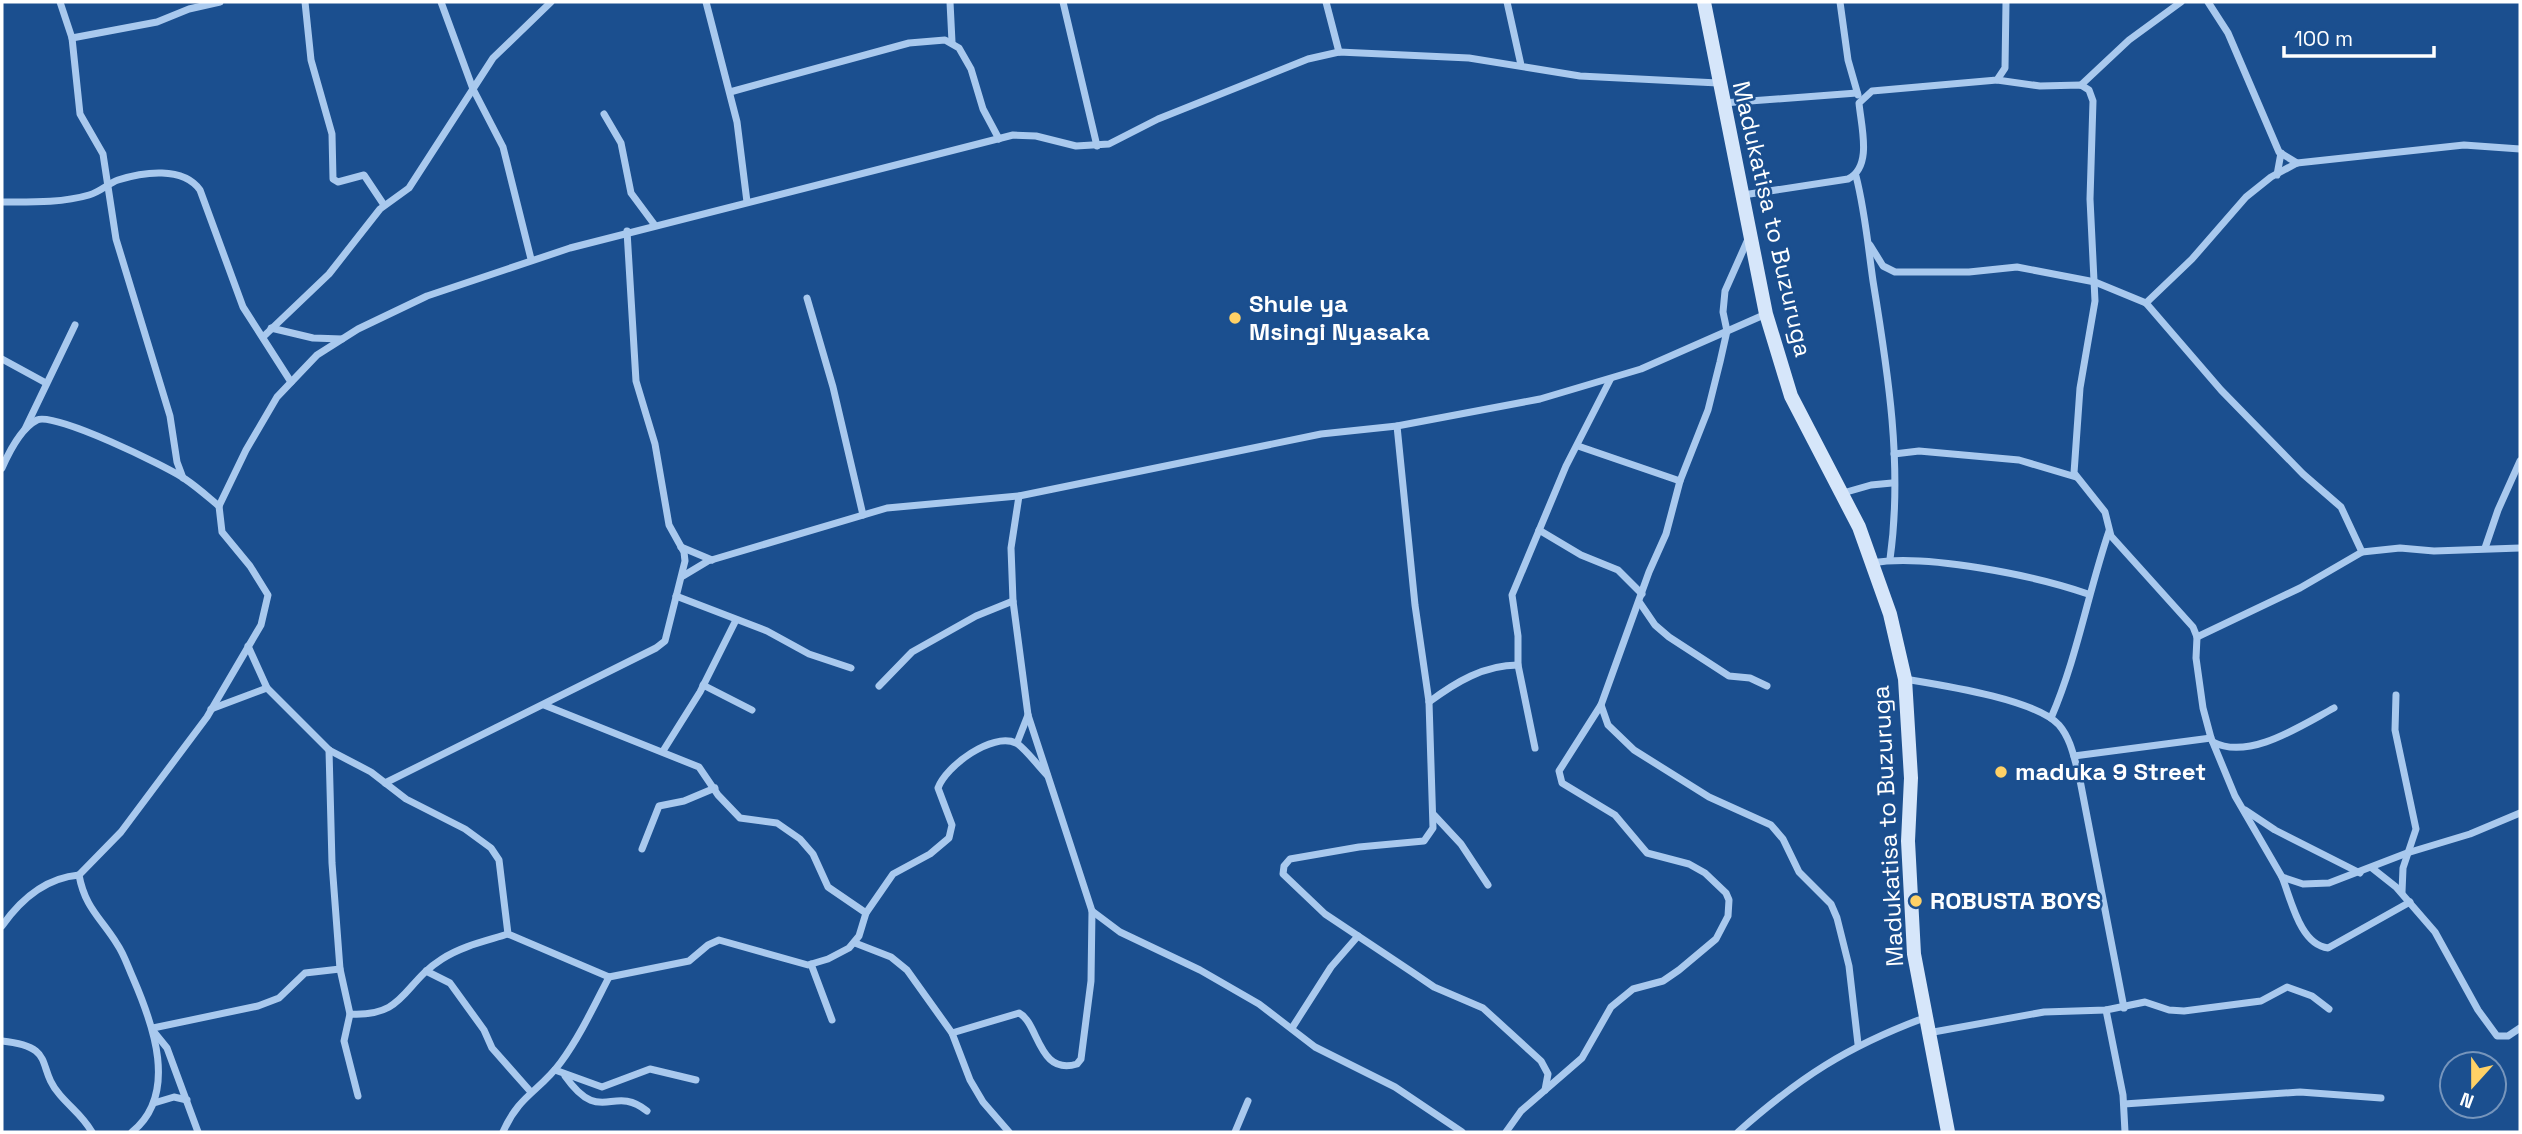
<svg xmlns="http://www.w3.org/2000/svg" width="2522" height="1134" font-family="'Space Grotesk',sans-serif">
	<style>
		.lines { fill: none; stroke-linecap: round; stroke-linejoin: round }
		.street { stroke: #a9c9ee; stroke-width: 7 }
		.secondary { stroke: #d6e6fa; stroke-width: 14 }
		.poi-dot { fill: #ffd166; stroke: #1b4f8f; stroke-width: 2.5 }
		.labels { text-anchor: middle; stroke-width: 5; stroke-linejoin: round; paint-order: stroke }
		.street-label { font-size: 24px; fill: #fff; stroke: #1b4f8f }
		.poi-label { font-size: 24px; font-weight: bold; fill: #fff; stroke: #1b4f8f; text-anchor: start }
	</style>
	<rect width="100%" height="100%" fill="#1b4f8f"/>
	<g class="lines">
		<g class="street">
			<polyline points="60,2 72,38 80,114 103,154 116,239 170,416 177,462 183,478"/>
			<polyline points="305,2 311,60 332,134 333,179 338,182 364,175 384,205"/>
			<polyline points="441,2 473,89 503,147 531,259"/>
			<polyline points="706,2 737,122 747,202"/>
			<polyline points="950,2 952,42"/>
			<polyline points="1063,2 1097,146"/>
			<polyline points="1326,2 1339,52"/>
			<polyline points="1507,2 1521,65"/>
			<polyline points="1840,2 1848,60 1858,95"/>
			<polyline points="2208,2 2228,33 2279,152 2297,163"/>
			<polyline points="72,38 157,22 189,9 220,2"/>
			<polyline points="1997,80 2040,86 2081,85 2089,90 2093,101 2090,199 2095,301 2080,388 2074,473 2105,512 2111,536 2193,627 2197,637 2196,658 2203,708 2211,738 2235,796 2282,877 2303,884 2329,883 2407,853 2470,834 2520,813"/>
			<polyline points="2081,85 2129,40 2181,2"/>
			<polyline points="730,92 909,43 945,40 959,48 971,69 983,109 999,139"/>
			<polyline points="1723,103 1857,93"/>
			<polyline points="604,114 621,143 631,193 654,224"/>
			<polyline points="2277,175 2281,153"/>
			<path d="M1856 176C1865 211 1868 246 1873 281 1888 372 1903 467 1890 559"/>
			<path d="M1743 195 1848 179C1873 167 1861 126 1859 103L1872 91 1997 80 2005 68 2006 2"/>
			<path d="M2 202C30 202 62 203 89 195 100 192 109 183 118 180 143 172 183 166 200 190L243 307 291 382"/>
			<polyline points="1870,245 1883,266 1895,272 1969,272 2017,267 2095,282 2146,303 2221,390 2303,474 2341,507 2362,552"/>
			<polyline points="807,298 833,387 863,515"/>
			<polyline points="2146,303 2192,259 2246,197 2271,177 2297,163 2464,145 2520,149"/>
			<polyline points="271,328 313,338 342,339"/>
			<polyline points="263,337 329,274 380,209 409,188 493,58 551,2"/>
			<polyline points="2,359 46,383"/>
			<polyline points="1397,426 1415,605 1429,702 1433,828 1424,841 1359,847 1290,859 1284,866 1283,874 1325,914 1412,972 1434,987 1483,1008 1541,1061 1548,1074 1545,1090"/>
			<polyline points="25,429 75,325"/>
			<polyline points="1578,446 1680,481"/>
			<polyline points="1894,454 1919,451 2019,460 2076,477"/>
			<path d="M2 468C9 452 21 428 37 420 55 412 166 466 185 479 197 487 208 497 219 506"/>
			<polyline points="1843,493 1871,485 1892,483"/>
			<polyline points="1019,496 1011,548 1013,601 1028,715 1092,911 1120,932 1200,970 1259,1004 1315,1047 1395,1087 1462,1132"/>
			<polyline points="1539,530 1581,555 1618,570 1642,594"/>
			<polyline points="681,547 712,560"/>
			<polyline points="2485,548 2498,510 2520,461"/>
			<path d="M1872 563C1924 553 2037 576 2088 594"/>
			<polyline points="683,576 708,561 887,508 1019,496 1321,434 1397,426 1540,399 1641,369 1766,314"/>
			<polyline points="676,596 767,631 809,654 851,668"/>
			<polyline points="1640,603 1655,625 1669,637 1729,676 1750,678 1767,686"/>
			<polyline points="2197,637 2300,588 2362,552 2400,548 2434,551 2520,548"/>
			<path d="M248 646 267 688 329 750 371 772 406 799 465 829 491 848 499 860 508 934 609 977 689 961 708 945 719 940 808 965 828 959 849 948 859 936 866 913 893 874 930 854 949 838 952 825 938 788C946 766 992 732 1016 743 1023 746 1040 768 1047 775"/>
			<path d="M1905 679C1941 685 2035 699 2059 725 2071 739 2074 758 2079 775L2124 1008"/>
			<polyline points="703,685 752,710"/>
			<polyline points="879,686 912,652 976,616 1013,601"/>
			<polyline points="2396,695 2395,730 2416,829 2403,868 2402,892"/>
			<path d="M1429 702C1456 682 1484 665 1518 665"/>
			<polyline points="544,705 699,767 718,795 740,818 777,823 800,839 813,854 828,887 866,913"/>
			<polyline points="1601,705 1608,725 1634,750 1709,797 1771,825 1783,839 1799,872 1831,904 1837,918 1849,966 1858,1044"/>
			<polyline points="211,709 267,688"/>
			<path d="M2051 718C2077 658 2088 593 2109 531"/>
			<path d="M2213 742C2249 761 2302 725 2334 708"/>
			<polyline points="1017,743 1028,715"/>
			<polyline points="1535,748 1518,665 1518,636 1512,595 1566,466 1610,380"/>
			<polyline points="329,750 332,863 340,969 350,1014 344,1041 358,1096"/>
			<polyline points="663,751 700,692 736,620"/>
			<polyline points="2074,756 2211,738"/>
			<polyline points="385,783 656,648 665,641 685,561 684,552 669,525 655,444 636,381 627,231"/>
			<polyline points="2245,810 2275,830 2360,873"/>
			<polyline points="1434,815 1461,844 1488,885"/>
			<polyline points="642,849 659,806 684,801 715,788"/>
			<polyline points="2372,868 2396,887 2435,932 2478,1010 2497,1036 2508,1036 2520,1028"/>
			<path d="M2282 877C2291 899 2300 945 2328 948L2410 902"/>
			<path d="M2 926C21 899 45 878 79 875"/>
			<polyline points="855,943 891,957 907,970 952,1033 970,1080 983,1102 1009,1132"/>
			<polyline points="811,964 832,1020"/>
			<polyline points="426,971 450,983 484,1030 492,1048 530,1091"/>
			<polyline points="2106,1010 2123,1095 2125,1132"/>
			<path d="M350 1014C406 1017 402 984 442 959 462 946 486 941 508 934"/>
			<polyline points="153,1028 258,1006 279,998 305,973 340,969"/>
			<polyline points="1292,1028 1331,967 1358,936"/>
			<polyline points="154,1032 167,1048 198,1132"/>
			<path d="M952 1033 1019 1013C1039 1023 1038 1076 1077 1064L1081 1059 1091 981 1092 911"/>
			<polyline points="1928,1033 2044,1012 2106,1010 2145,1002 2169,1010 2184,1011 2261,1001 2287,987 2312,996 2329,1009"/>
			<path d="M2 1041C58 1047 35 1067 60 1095 72 1109 82 1115 92 1132"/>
			<polyline points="555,1070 602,1087 650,1069 696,1080"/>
			<path d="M565 1076C601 1127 612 1083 647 1111"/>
			<polyline points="154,1103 174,1097 187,1100"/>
			<polyline points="2124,1104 2300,1092 2381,1098"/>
			<path d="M132 1132C179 1094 153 1024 133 978 128 967 124 954 117 944 101 918 85 908 79 875L121 832 207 717 261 625 268 595 250 566 222 532 219 506 246 450 277 397 317 355 358 329 427 296 570 248 1013 135 1036 136 1076 146 1109 144 1158 119 1308 59 1339 52 1469 58 1580 76 1718 83"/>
			<path d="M503 1132C519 1095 540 1091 561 1062 580 1036 594 1006 609 977"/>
			<polyline points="1235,1132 1248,1101"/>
			<polyline points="1506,1132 1521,1111 1582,1058 1611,1007 1633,989 1663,981 1679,970 1716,939 1728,916 1729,900 1726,893 1705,873 1689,864 1647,853 1615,815 1562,783 1559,771 1601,705 1649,572 1666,534 1680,481 1708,410 1720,362 1727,331 1723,312 1725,291 1749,237"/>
			<path d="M1738 1132C1799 1078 1846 1047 1924 1018"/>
		</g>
		<polyline class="secondary" points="1704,2 1766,314 1791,396 1859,527 1890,614 1905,679 1911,778 1908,841 1914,954 1948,1132"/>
	</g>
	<g class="poi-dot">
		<circle cx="1235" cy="318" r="7"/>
		<circle cx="2001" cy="772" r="7"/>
		<circle cx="1916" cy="901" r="7"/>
	</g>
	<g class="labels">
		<g class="street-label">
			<text transform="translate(1772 219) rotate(77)" y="8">Madukatisa to Buzuruga</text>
			<text transform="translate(1888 826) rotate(-93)" y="8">Madukatisa to Buzuruga</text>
		</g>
		<g class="poi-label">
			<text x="1249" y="312">Shule ya<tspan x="1249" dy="28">Msingi Nyasaka</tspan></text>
			<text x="2015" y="780">maduka 9 Street</text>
			<text x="1930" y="909">ROBUSTA BOYS</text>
		</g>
	</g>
	<rect width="2522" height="1134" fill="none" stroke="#ffffff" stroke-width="7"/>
	<g transform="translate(2473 1085) rotate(201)"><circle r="33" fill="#1b4f8f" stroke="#7695bc" stroke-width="2"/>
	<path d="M0-5L12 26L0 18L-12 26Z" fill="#ffd166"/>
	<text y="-10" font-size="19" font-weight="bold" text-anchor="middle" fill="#ffffff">N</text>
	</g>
	<path d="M2284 46v10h150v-10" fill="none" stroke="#ffffff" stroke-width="3.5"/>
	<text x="2294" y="46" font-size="21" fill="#ffffff" stroke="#1b4f8f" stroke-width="5" paint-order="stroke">100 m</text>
</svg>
